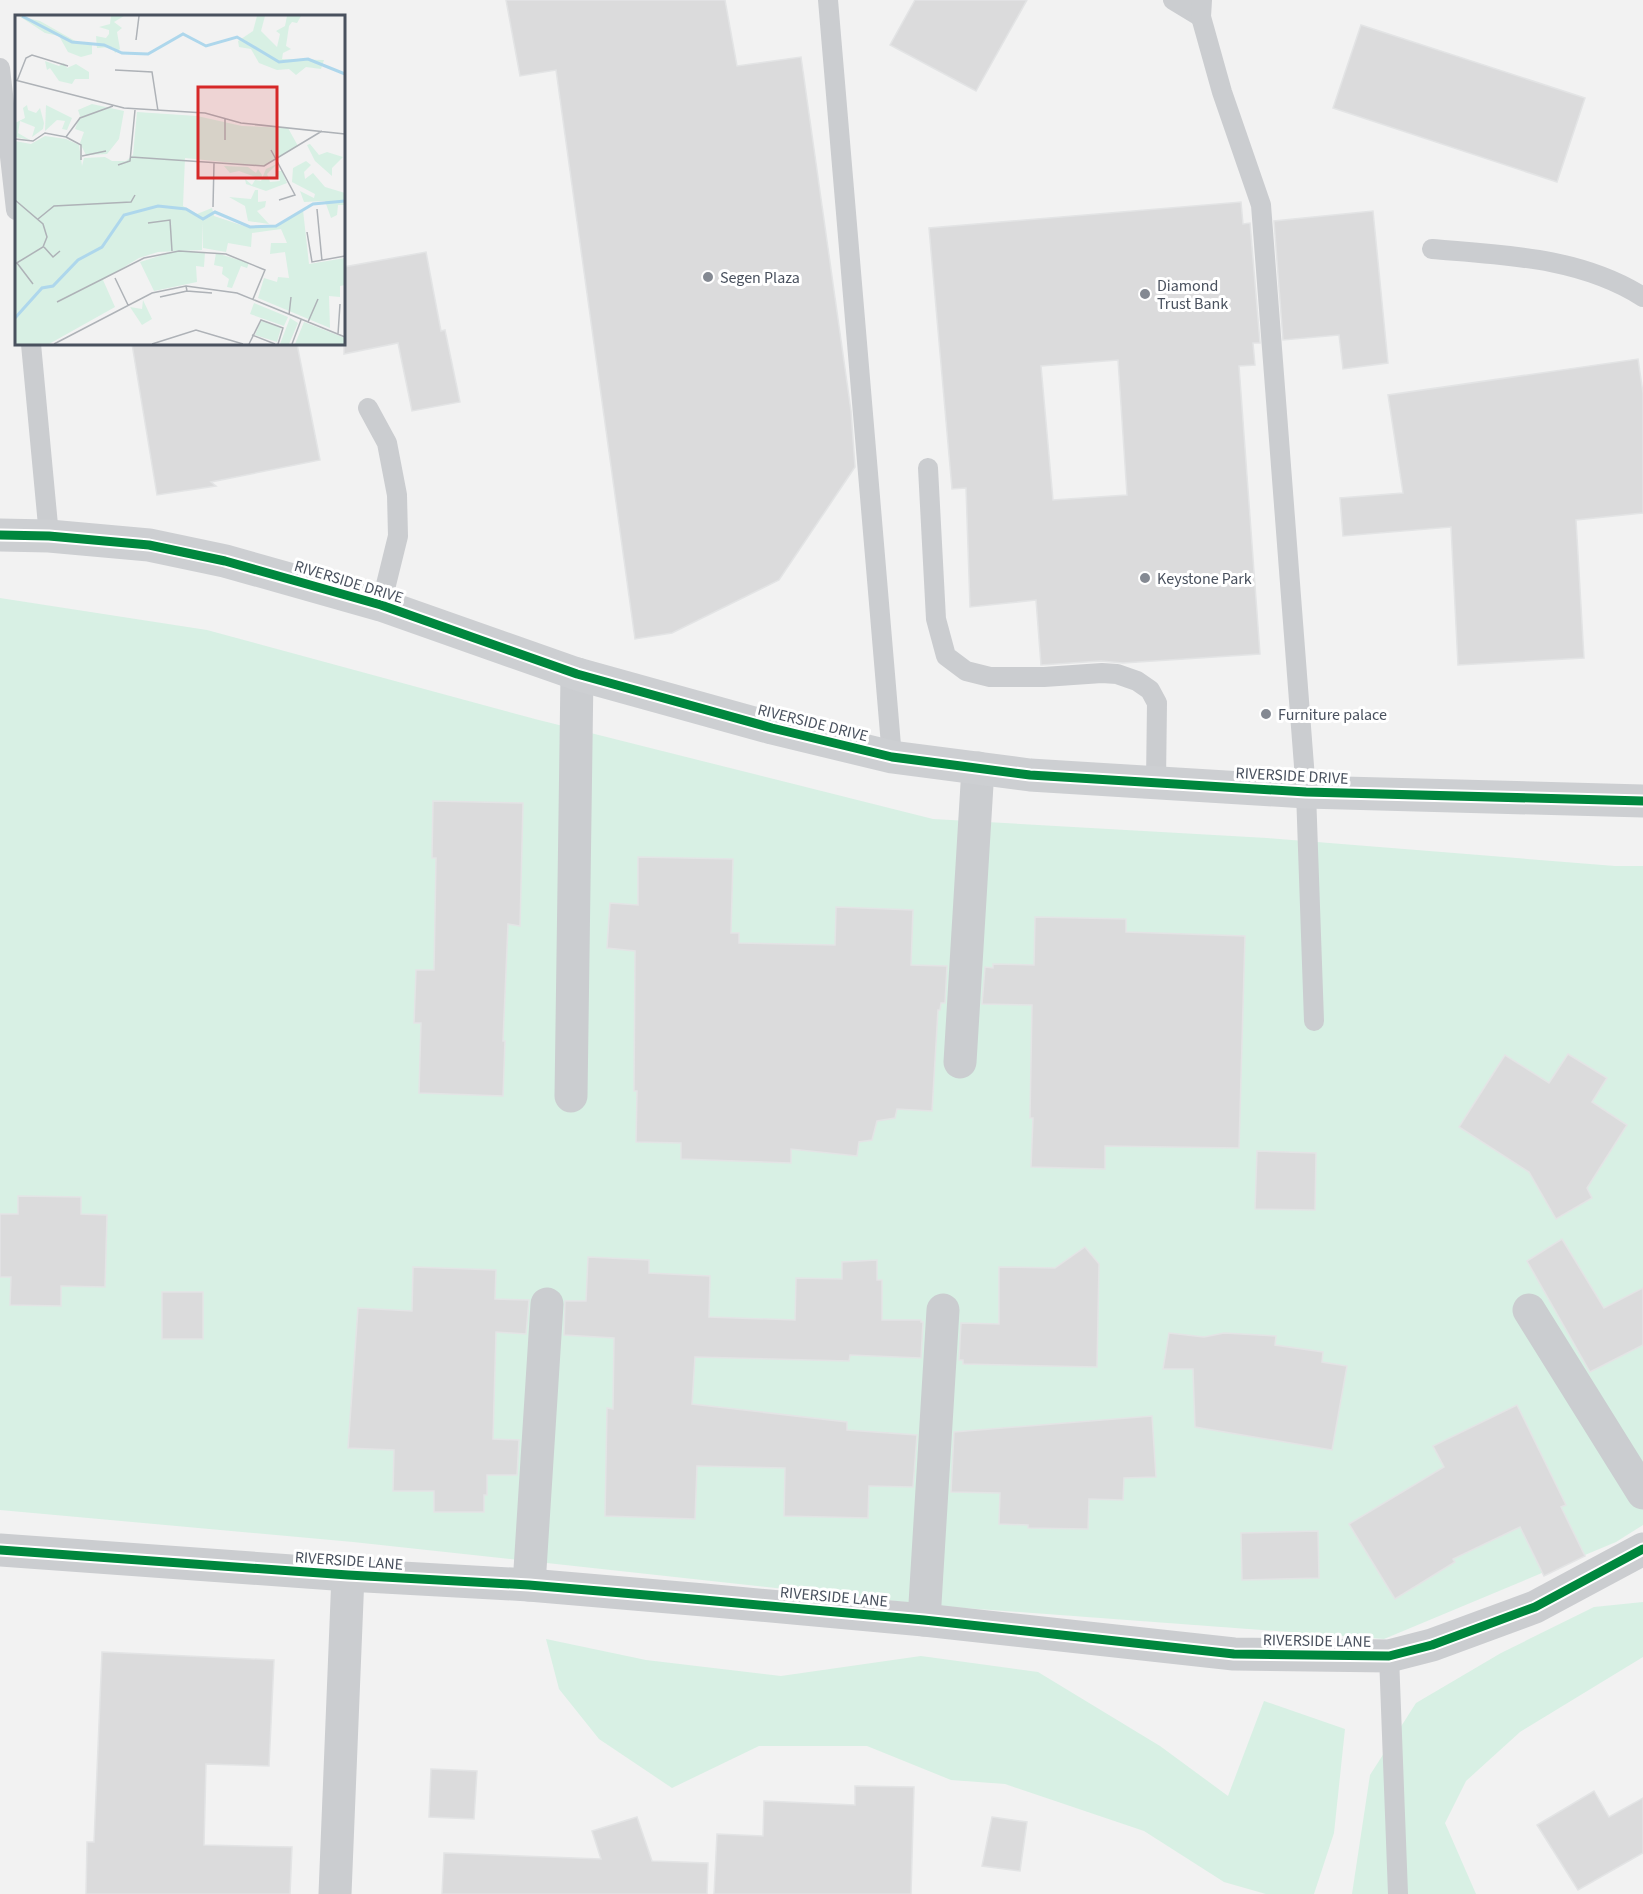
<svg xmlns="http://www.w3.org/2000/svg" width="1643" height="1894" font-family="'Source Sans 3',sans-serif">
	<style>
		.green { fill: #d8f0e4 }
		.building { fill: #dbdbdc; stroke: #e3e4e5; stroke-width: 1.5; fill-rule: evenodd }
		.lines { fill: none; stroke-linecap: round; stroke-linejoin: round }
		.lane { stroke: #cbcdd0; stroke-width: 20 }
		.street { stroke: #cbcdd0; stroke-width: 33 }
		.secondary { stroke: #cdcfd2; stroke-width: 33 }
		.cycleway-casing { stroke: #fff; stroke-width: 13 }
		.cycleway { stroke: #00873e; stroke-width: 9 }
		.poi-dot { fill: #848992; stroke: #fff; stroke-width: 2 }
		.labels { text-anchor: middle; stroke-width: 6; stroke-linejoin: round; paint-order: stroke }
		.poi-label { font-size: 16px; fill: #49515e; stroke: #fff; text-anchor: start }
		.street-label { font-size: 16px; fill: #49515e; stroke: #fff }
		.inset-river { fill: none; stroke: #aed7ec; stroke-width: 3 }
		.inset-road { fill: none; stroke: #aeb2b7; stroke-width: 1.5 }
		.view { fill: #d62828; fill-opacity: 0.15; stroke: #d62828; stroke-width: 3 }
		.inset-edge { fill: none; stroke: #49515e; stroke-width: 3 }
	</style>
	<rect width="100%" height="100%" fill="#f2f2f2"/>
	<g class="green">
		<polygon points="0,598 207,630 535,719 933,819 1267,838 1615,866 1643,866 1643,1525 1616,1542 1384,1639 951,1607 353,1542 0,1510"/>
		<polygon points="1643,1602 1643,1657 1520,1732 1466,1781 1445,1823 1476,1894 1352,1894 1370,1775 1416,1703 1501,1653 1594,1607"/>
		<polygon points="546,1639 646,1660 781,1676 921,1656 1038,1672 1160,1746 1228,1796 1264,1701 1345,1729 1334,1833 1314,1894 1266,1894 1224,1882 1144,1831 1005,1784 951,1780 867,1746 759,1746 672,1788 599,1739 559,1689"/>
	</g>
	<g class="building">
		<polygon points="506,0 725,0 737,66 801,57 851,411 855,467 779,580 672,633 635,639 556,70 520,76"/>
		<polygon points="915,0 1027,0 976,91 890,45"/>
		<polygon points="1361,25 1585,98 1557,182 1333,108"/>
		<path d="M1241 202 1243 224 1250 223 1260 343H1253L1255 365 1239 366 1260 654 1123 663 1101 661 1041 665 1036 600 970 607 966 488 952 489 929 228ZM1118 360 1127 495 1053 500 1041 366Z"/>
		<polygon points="1373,211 1388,363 1343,369 1339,335 1283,340 1274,221"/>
		<polygon points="426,252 441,331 445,330 460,402 412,411 398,343 344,354 344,267"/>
		<polygon points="132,344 297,344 320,460 211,482 216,486 157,495"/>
		<polygon points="1638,359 1643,393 1643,513 1576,520 1584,658 1458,665 1451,527 1343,536 1340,498 1403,493 1388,395"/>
		<polygon points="433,801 523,803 520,926 508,924 503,1041 505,1041 503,1096 419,1093 421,1023 414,1023 416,970 434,970 436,858 432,858"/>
		<polygon points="638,857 733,859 731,933 739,933 739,943 835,945 836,907 913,910 911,965 947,966 945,1003 941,1003 940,1010 938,1010 932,1111 897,1109 895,1118 877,1121 872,1140 859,1142 857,1156 791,1149 791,1163 681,1159 681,1143 636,1142 637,1091 634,1091 635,951 607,948 610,903 638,905"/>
		<polygon points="1035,917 1126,919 1126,932 1245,936 1239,1148 1105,1146 1105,1169 1031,1167 1033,1118 1030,1118 1032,1005 982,1004 985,967 993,968 993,964 1034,965"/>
		<polygon points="1568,1054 1607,1078 1592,1102 1627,1125 1587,1188 1592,1198 1556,1219 1529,1172 1459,1127 1505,1055 1549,1083"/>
		<polygon points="1257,1151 1316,1153 1315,1210 1255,1209"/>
		<polygon points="18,1196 81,1197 81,1214 107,1215 105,1287 61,1286 61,1306 10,1305 11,1277 0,1277 0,1214 18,1214"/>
		<polygon points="1562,1239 1604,1308 1643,1288 1643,1345 1590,1372 1527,1261"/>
		<polygon points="1085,1247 1099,1264 1097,1367 963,1364 963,1360 959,1360 961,1323 999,1324 999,1267 1055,1268"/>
		<polygon points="588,1257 649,1260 649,1273 710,1276 709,1317 795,1320 796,1278 842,1279 842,1262 877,1260 877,1280 882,1280 882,1320 921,1320 921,1322 923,1322 921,1358 850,1355 849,1361 695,1357 692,1404 847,1422 847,1430 917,1435 913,1487 869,1486 868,1518 784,1516 785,1468 697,1466 695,1519 605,1516 607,1408 613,1409 614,1338 564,1335 565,1301 586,1301"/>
		<polygon points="413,1267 496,1270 495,1299 529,1300 526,1334 496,1332 493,1439 519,1440 517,1475 487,1475 487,1495 484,1495 484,1512 434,1512 434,1491 393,1491 394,1450 348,1448 358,1308 412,1311"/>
		<rect x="162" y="1292" width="41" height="47"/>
		<polygon points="1169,1333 1204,1337 1224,1333 1276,1336 1275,1345 1323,1352 1322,1362 1347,1366 1332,1450 1195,1427 1193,1369 1163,1369"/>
		<polygon points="1517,1405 1566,1505 1561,1507 1585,1556 1544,1576 1520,1527 1453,1559 1455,1562 1395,1599 1349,1524 1444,1467 1433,1446"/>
		<polygon points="1152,1416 1156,1477 1124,1478 1123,1500 1089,1499 1088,1529 1028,1528 1028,1525 999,1524 1000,1493 951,1492 954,1432"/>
		<polygon points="1318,1531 1319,1578 1242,1580 1241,1533"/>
		<polygon points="102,1652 274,1660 269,1766 206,1764 204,1845 292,1847 290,1894 86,1894 87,1842 94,1842"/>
		<polygon points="431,1769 477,1771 474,1819 429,1817"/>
		<polygon points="855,1786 914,1787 911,1894 714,1894 717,1834 763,1836 764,1801 855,1805"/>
		<polygon points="1594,1791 1609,1817 1643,1798 1643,1853 1578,1890 1537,1825"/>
		<polygon points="637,1817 652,1861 708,1863 707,1894 442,1894 444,1853 601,1859 592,1831"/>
		<polygon points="992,1817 1027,1822 1020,1871 982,1866"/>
	</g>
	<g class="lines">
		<g class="lane">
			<polyline points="828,0 892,757"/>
			<polyline points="1173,0 1201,17"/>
			<polyline points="1202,0 1201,17 1222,92 1261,205 1306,792 1314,1021"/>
			<polyline points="0,68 16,210"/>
			<path d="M1432 249C1504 255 1580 257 1643 297"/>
			<polyline points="31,344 49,536"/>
			<polyline points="368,408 387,443 397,495 398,536 381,605"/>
			<polyline points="928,468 936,619 946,656 966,671 990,677 1044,677 1102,673 1117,674 1137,681 1150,690 1157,703 1156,782"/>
			<polyline points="1389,1656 1398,1894"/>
		</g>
		<g class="street">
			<polyline points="960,1062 978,768"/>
			<polyline points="571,1096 577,674"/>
			<polyline points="1529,1310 1643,1493"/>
			<polyline points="0,1550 348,1575 529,1585 704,1600 924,1620 1234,1654 1389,1656 1432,1645 1535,1607 1643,1549"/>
			<polyline points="529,1585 547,1304"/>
			<polyline points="924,1620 943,1310"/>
			<polyline points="335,1894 348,1575"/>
		</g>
		<polyline class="secondary" points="0,535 49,536 149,545 225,561 381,605 577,674 772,728 892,757 1030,775 1306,792 1643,801"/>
		<defs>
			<g id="cycleway">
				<polyline points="0,535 49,536 149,545 225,561 381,605 577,674 772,728 892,757 1030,775 1306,792 1643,801"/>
				<polyline points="0,1550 348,1575 529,1585 704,1600 924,1620 1234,1654 1389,1656 1432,1645 1535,1607 1643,1549"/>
			</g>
		</defs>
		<use href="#cycleway" class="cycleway-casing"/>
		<use href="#cycleway" class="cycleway"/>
	</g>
	<g class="poi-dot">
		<circle cx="708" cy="277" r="6"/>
		<circle cx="1145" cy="294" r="6"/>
		<circle cx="1145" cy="578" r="6"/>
		<circle cx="1266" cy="714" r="6"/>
	</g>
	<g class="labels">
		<g class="poi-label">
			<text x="720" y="283">Segen Plaza</text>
			<text x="1157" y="291">Diamond<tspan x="1157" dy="18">Trust Bank</tspan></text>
			<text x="1157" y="584">Keystone Park</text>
			<text x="1278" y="720">Furniture palace</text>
		</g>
		<g class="street-label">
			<text transform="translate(349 581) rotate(17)" y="6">RIVERSIDE DRIVE</text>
			<text transform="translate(813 722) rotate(14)" y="6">RIVERSIDE DRIVE</text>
			<text transform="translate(1292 775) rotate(3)" y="6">RIVERSIDE DRIVE</text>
			<text transform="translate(349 1560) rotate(4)" y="6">RIVERSIDE LANE</text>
			<text transform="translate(834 1596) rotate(5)" y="6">RIVERSIDE LANE</text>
			<text transform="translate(1317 1640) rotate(1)" y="6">RIVERSIDE LANE</text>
		</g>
	</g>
	<g transform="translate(15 15)">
		<rect width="330" height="330" fill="#f2f2f2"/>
		<path d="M4 1 25 6 62 27 77 28V39L66 42 53 37 44 21 30 18ZM109 1 99 7 107 13 102 17 105 34 100 38 98 32 82 33 81 21 91 23 94 19V15L84 12 95 9 96 1ZM242 1H250L246 16 262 32 265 19 261 16 270 11 272 1H286L282 8 277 7 274 11 271 31 276 34 268 38 267 44 309 45 306 54 291 52 281 60 274 54 262 55 244 48 236 34 224 32 223 26 238 16ZM30 46 44 51 49 48 52 53 61 49 74 57V64H60L57 69 44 66 35 53 32 55ZM77 89 109 96 104 124 92 139 71 140 65 128 69 117 60 114 65 101 63 95ZM12 90 13 95 21 98 25 93 29 108 28 114 17 122 20 112 5 106 3 118 15 125 0 122V108L10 103 8 93ZM31 90 57 103 52 115 47 114 50 106 42 105 30 116ZM122 97 182 101 227 111 273 113 283 131 249 151 170 143 168 191 182 199 197 193 199 201 235 213 262 212 288 195 294 249 330 243V270L325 271V282L314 281 315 313 243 283 249 263 262 267 263 262 274 263 270 237 255 239 256 228H272L266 214 237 218 236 232 213 228 211 237 188 233V207L187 235 143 237 124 243 88 265 100 292 34 329H0V126L16 129 30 121 51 124 64 130 67 151 69 143 90 142 97 146H111L118 140ZM295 129 304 140 312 137 328 142 317 153V161L300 146 292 130ZM291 146 296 150 289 157 290 164 298 158 310 172 330 178V190H323L322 200 316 203 310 186 289 187 285 176 299 183 300 179 277 167 278 153ZM262 149 252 159 255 167 265 166 262 156H267L272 168 251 176 231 169 230 164 237 170 240 165 246 166 251 154ZM209 151 233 152 241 158 243 154 247 160 246 164 224 156 215 158ZM240 175H243V187L251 186 250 192 242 196 254 209 233 206 230 191 214 182 236 184ZM157 237H190L189 252 181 251 182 267 139 276 125 247ZM201 238 234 248 232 253 226 251 217 273 212 272 214 264 207 259 208 252 199 250ZM128 285 137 304 127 310 115 292 127 294ZM239 288 273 302 269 311 235 299ZM275 303 283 308 274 329H265ZM246 306 266 313 262 327 240 320ZM289 307 330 323V329H280Z" fill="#d8f0e4"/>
		<path class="inset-river" d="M7 1 57 27 89 30 107 38 133 39 168 19 191 31 222 22 264 47 293 44 330 59M0 303 27 273 38 271 63 245 87 232 109 200 143 191 171 194 188 204 200 197 235 212 261 211 298 189 330 186"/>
		<path class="inset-road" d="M121 25 124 1M100 55 137 57 143 96M0 65 109 93 190 98 226 108 330 119M2 66 11 43 17 40 53 51M51 122 66 130V145M0 124 18 126 30 118 51 122 65 103 98 91M210 125V104M256 135 280 180 264 185M67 141 91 136M116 142 249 151 307 116M103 150 115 146 120 95M0 185 28 209 32 222 28 232 0 249M198 192 199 148M302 194 307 246M23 204 39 191 116 187 120 180M133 208 155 205 157 236M292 217 297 247 330 241M29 232 38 242 45 236M2 248 18 269M100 263 113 290M171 271 172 276 197 278M145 282 172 276M42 287 129 243 164 236 211 239 250 255 238 284M274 300 276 282M293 307 303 284M323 319 325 289M237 320 260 329M39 329 137 278 171 271 222 278 330 322M137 329 181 315 228 329M234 329 246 305 268 313 263 329M277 329 286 305"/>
		<path class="view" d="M183 72H262V163H183Z"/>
		<rect width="330" height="330" class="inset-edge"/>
	</g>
</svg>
